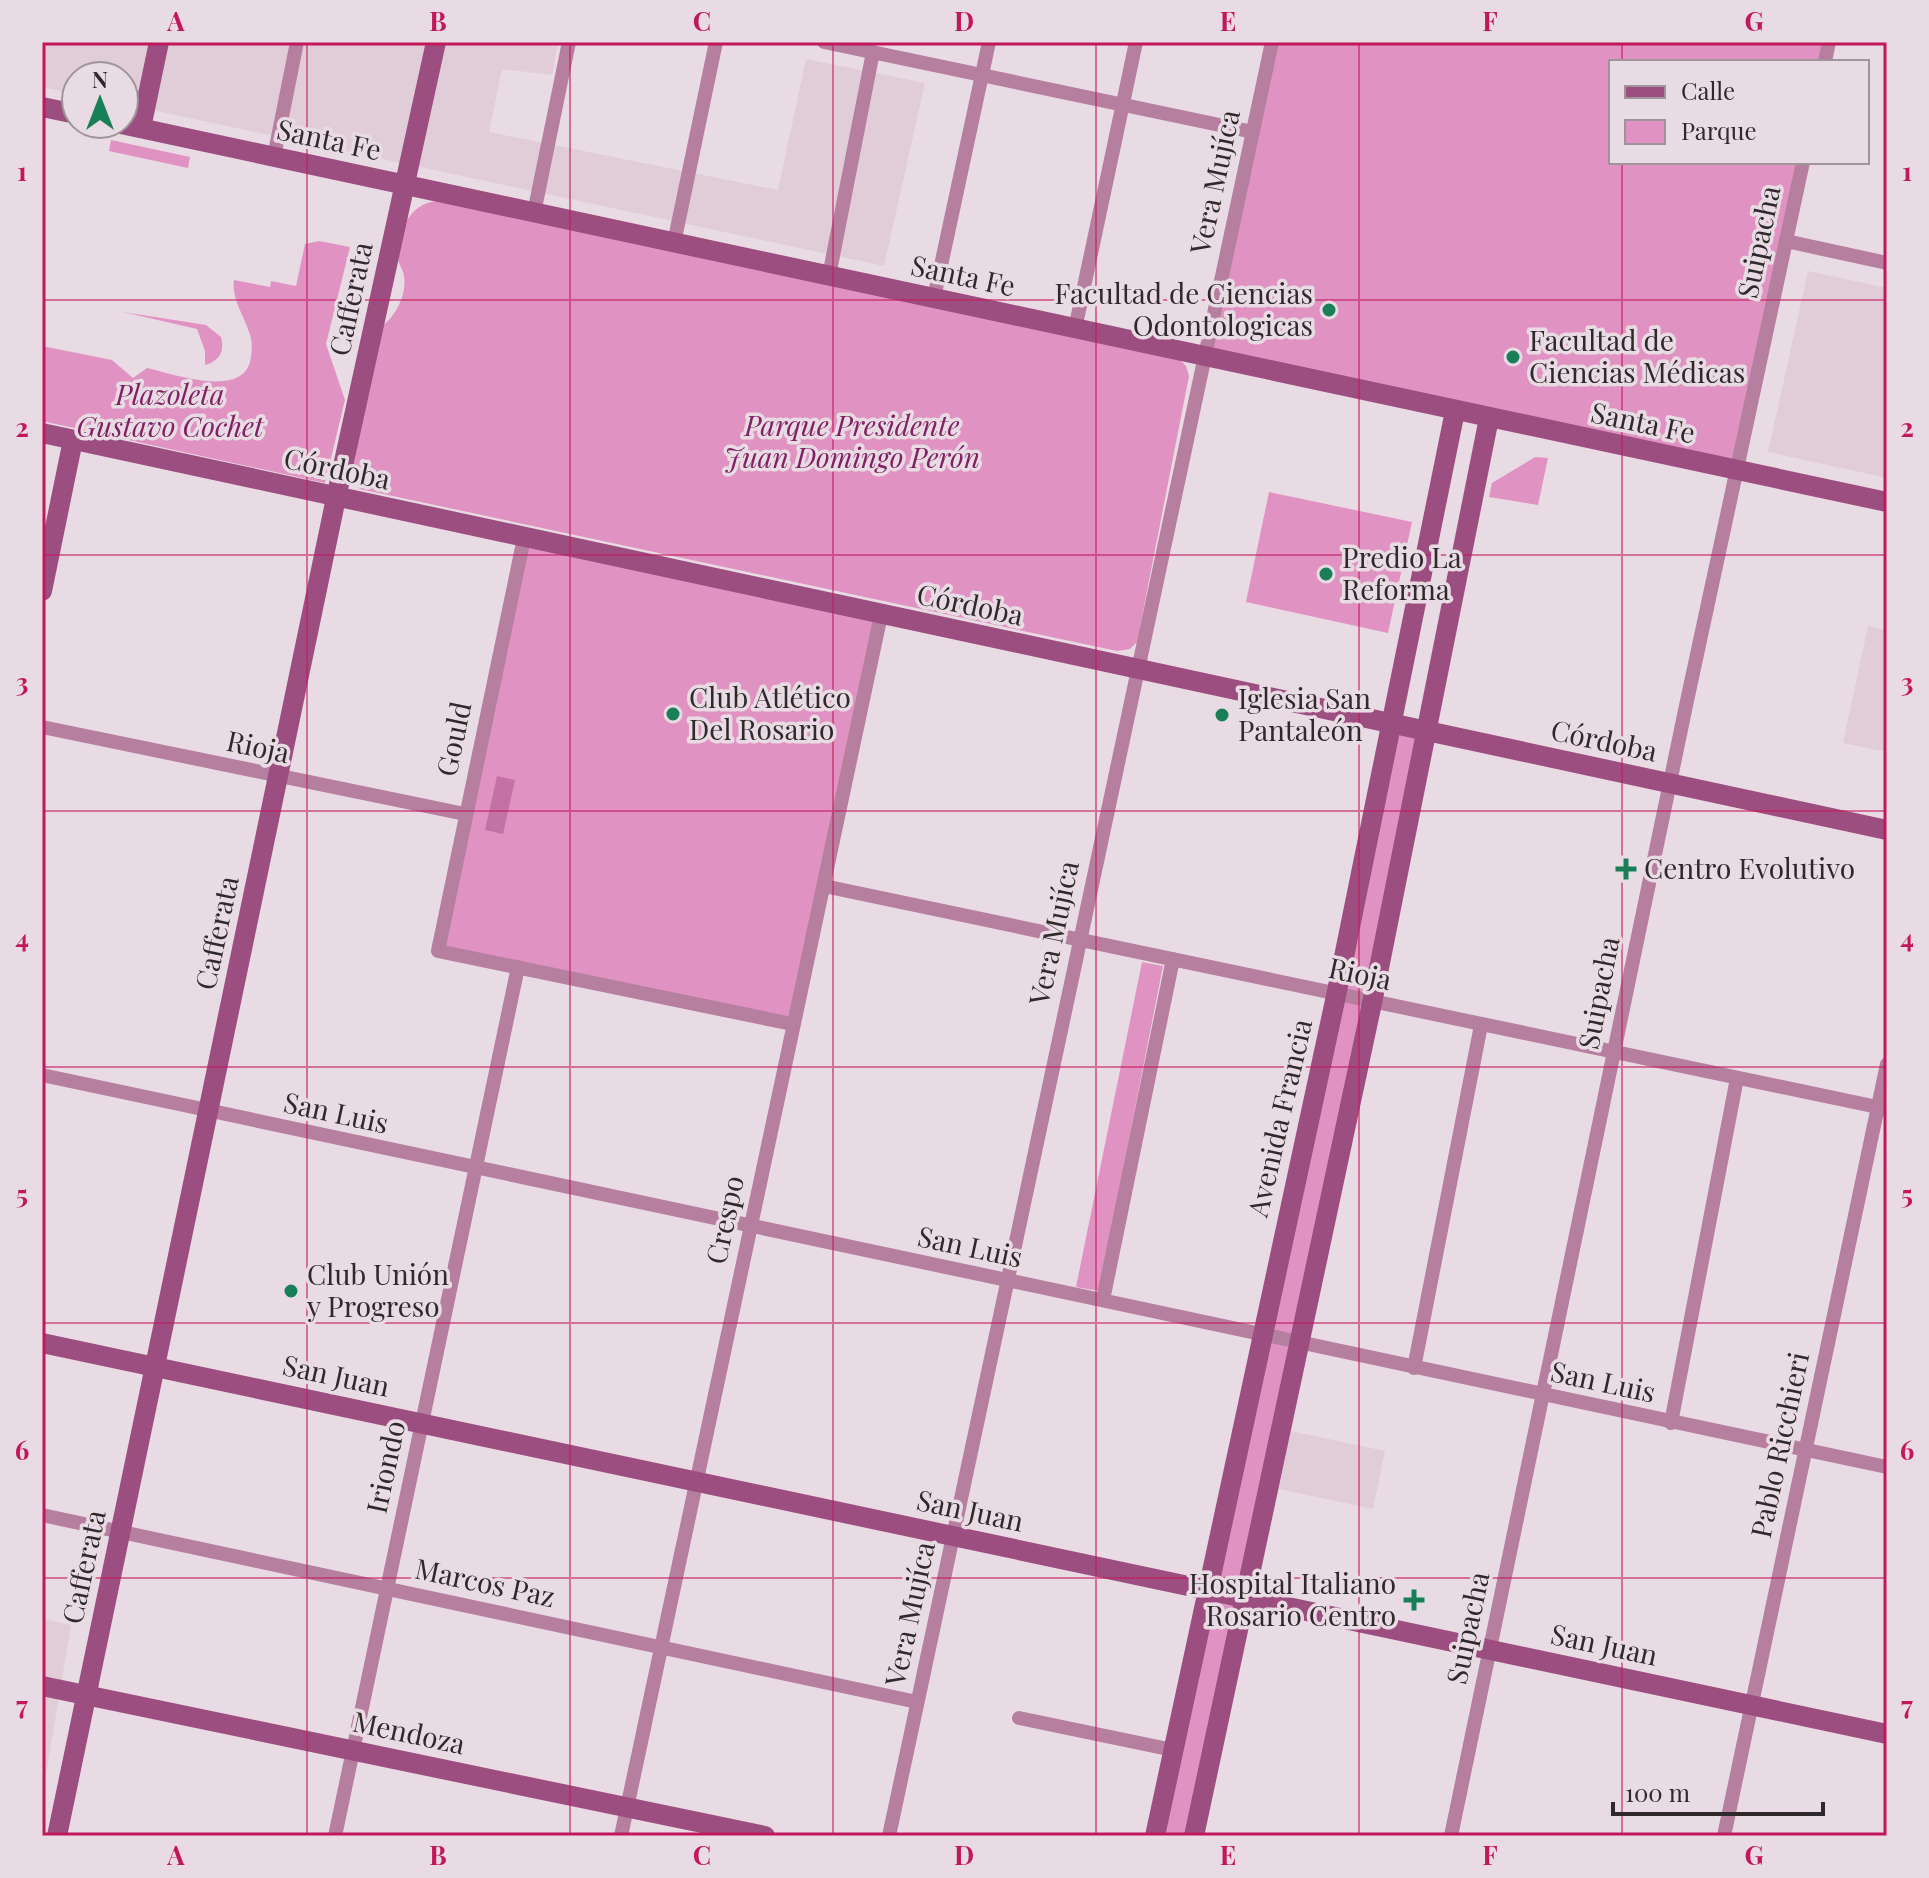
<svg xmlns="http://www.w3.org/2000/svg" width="1929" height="1878" font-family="'Playfair Display',serif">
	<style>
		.built { fill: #e1cdd8 }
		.green { fill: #e093c2 }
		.water { fill: #c372a5 }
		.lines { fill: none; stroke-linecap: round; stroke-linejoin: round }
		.street { stroke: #b67fa0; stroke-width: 14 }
		.secondary { stroke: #9d4e81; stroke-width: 20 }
		.grid { fill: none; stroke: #c2185b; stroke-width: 2; stroke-opacity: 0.55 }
		.poi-dot { fill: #187f59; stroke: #e9dbe3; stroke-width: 3 }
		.labels { text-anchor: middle; stroke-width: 7; stroke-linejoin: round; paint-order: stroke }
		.street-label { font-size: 28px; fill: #2f292c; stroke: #e9dbe3 }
		.poi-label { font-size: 28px; fill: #2f292c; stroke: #e9dbe3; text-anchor: start }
		.park-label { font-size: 28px; font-style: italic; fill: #812064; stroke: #e9dbe3 }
		.neatline { fill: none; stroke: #c2185b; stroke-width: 3 }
		.grid-label { font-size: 26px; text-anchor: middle; font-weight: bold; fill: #c2185b }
	</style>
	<rect width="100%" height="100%" fill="#e9dbe3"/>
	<g class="built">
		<polygon points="42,42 558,42 552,75 502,69 489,132 778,190 806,59 925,83 884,266 124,104 124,76 76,76 76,94 42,87"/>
		<polygon points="1808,271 1887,288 1887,478 1768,452"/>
		<polygon points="1868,626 1887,630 1887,752 1843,743"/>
		<polygon points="1291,1431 1385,1451 1373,1509 1279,1489"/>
		<polygon points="42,1619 71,1625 45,1780 42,1779"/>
	</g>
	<g class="green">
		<polygon points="1272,42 1829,42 1825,62 1611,62 1611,162 1803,162 1737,472 1204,356"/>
		<polygon points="111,140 190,157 188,168 109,151"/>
		<path d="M438 201 1179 359 1186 366 1189 376 1137 642 1130 649 1117 651 360 489 354 481 353 467 382 326C396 316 407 294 404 276 403 269 398 264 398 257 398 231 409 203 438 201Z"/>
		<path d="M319 241 350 247 326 344 345 400 325 483 42 421V346L112 360 133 378 147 368C173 374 240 398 250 362 252 353 253 341 249 332 243 314 231 297 234 280L270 287 271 281 296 286 305 244Z"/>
		<path d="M123 312 206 325 221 337C225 352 219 361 205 365V351L197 329Z"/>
		<polygon points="1535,457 1548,458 1538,505 1489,497 1492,483"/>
		<polygon points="1269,492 1412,522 1388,633 1246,602"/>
		<polygon points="524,538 881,615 792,1024 438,951"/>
		<polygon points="1391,724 1424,731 1194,1836 1155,1836"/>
		<polygon points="1142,962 1163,966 1099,1291 1076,1287"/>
	</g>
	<polygon class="water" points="497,776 515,780 503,834 485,830"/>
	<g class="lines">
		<g class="street">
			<polyline points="824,42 1253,132"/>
			<polyline points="1825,62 1829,42"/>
			<polyline points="274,157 297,42"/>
			<polyline points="534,213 569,42"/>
			<polyline points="1786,241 1887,263"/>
			<polyline points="674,243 716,42"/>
			<polyline points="829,276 873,52"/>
			<polyline points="934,298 989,42"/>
			<polyline points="1075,329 1136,42"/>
			<polyline points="524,538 438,951 792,1024"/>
			<polyline points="42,727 465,814"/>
			<polyline points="824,886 1887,1109"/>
			<polyline points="42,1075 1887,1467"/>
			<polyline points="1103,1300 1173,959"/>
			<polyline points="1414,1368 1481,1025"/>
			<polyline points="1671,1423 1737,1078"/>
			<polyline points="42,1515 917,1702"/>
			<polyline points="1019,1718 1173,1750"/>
			<polyline points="335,1836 518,967"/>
			<polyline points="621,1836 881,615"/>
			<polyline points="889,1836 1272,42"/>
			<path d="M1451 1836C1566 1277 1681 719 1803 162"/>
			<polyline points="1724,1836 1887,1064"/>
		</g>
		<g class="secondary">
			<polyline points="42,107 76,114"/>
			<polyline points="121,124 1887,502"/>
			<polyline points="141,128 159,42"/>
			<polyline points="42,433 1887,830"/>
			<polyline points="42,591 73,440"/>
			<polyline points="42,1343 1887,1734"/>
			<polyline points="42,1686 765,1836"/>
			<polyline points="57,1836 336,498 436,42"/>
			<polyline points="1155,1836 1336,996 1455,411"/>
			<polyline points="1194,1836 1372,1003 1489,418"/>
		</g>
	</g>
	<path class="grid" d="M307 42V1836M570 42V1836M833 42V1836M1096 42V1836M1359 42V1836M1622 42V62M1622 162V1836M42 300H1887M42 555H1887M42 811H1887M42 1067H1887M42 1323H1887M42 1578H1887"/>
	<g class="poi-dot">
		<circle cx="1329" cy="310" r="8"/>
		<circle cx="1513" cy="357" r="8"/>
		<circle cx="1326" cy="574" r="8"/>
		<circle cx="673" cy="714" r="8"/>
		<circle cx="1222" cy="715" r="8"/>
		<path d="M1622 857h8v8h8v8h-8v8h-8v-8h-8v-8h8z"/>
		<circle cx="291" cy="1291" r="8"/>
		<path d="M1410 1588h8v8h8v8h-8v8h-8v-8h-8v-8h8z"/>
	</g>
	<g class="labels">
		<g class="street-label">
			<text transform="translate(329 140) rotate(12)" y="10">Santa Fe</text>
			<text transform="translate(1215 182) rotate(-78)" y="10">Vera Mujíca</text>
			<text transform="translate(1759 242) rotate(-78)" y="10">Suipacha</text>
			<text transform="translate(963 276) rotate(12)" y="10">Santa Fe</text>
			<text transform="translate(351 299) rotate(-78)" y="10">Cafferata</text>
			<text transform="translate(1643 423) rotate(12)" y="10">Santa Fe</text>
			<text transform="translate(337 469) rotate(12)" y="10">Córdoba</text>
			<text transform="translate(970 605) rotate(12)" y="10">Córdoba</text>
			<text transform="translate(454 739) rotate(-78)" y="10">Gould</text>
			<text transform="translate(1604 741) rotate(12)" y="10">Córdoba</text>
			<text transform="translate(258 747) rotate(12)" y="10">Rioja</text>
			<text transform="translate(217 933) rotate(-78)" y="10">Cafferata</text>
			<text transform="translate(1054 933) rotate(-78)" y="10">Vera Mujíca</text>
			<text transform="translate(1360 974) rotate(12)" y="10">Rioja</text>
			<text transform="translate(1599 993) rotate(-79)" y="10">Suipacha</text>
			<text transform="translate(336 1113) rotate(12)" y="10">San Luis</text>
			<text transform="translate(1280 1118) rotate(-77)" y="10">Avenida Francia</text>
			<text transform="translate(725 1220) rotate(-78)" y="10">Crespo</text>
			<text transform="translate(970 1247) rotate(12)" y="10">San Luis</text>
			<text transform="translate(336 1376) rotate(12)" y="10">San Juan</text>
			<text transform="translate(1603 1382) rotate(12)" y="10">San Luis</text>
			<text transform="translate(1780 1445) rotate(-78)" y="10">Pablo Ricchieri</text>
			<text transform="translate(386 1467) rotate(-78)" y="10">Iriondo</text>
			<text transform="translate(970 1511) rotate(12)" y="10">San Juan</text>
			<text transform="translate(84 1567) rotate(-78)" y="10">Cafferata</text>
			<text transform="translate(485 1583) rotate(12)" y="10">Marcos Paz</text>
			<text transform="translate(910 1614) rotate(-78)" y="10">Vera Mujíca</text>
			<text transform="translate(1468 1628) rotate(-78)" y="10">Suipacha</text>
			<text transform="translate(1604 1645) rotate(12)" y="10">San Juan</text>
			<text transform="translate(409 1733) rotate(12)" y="10">Mendoza</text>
		</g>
		<g class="poi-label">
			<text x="1313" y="304" text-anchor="end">Facultad de Ciencias<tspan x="1313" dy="32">Odontologicas</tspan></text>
			<text x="1529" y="351">Facultad de<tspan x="1529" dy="32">Ciencias Médicas</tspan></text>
			<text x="1342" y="568">Predio La<tspan x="1342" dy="32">Reforma</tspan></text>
			<text x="689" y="708">Club Atlético<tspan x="689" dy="32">Del Rosario</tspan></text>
			<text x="1238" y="709">Iglesia San<tspan x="1238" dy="32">Pantaleón</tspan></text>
			<text x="1644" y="879">Centro Evolutivo</text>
			<text x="307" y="1285">Club Unión<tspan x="307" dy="32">y Progreso</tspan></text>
			<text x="1396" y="1594" text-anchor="end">Hospital Italiano<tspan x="1396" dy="32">Rosario Centro</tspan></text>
		</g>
		<g class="park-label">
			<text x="170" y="405">Plazoleta<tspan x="170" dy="32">Gustavo Cochet</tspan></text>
			<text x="852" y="436">Parque Presidente<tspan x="852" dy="32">Juan Domingo Perón</tspan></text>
		</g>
	</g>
	<rect width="1929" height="1878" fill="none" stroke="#e9dbe3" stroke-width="88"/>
	<rect x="1609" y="60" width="260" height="104" fill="#e9dbe3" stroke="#9f949a" stroke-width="2"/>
	<rect x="1625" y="86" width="40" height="12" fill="#9d4e81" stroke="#9f949a" stroke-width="2"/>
	<text x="1681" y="100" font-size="24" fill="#2f292c">Calle</text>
	<rect x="1625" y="120" width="40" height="24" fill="#e093c2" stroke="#9f949a" stroke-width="2"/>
	<text x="1681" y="140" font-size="24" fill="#2f292c">Parque</text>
	<g transform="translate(100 100)"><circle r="38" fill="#e9dbe3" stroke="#9f949a" stroke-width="2"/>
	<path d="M0-6L14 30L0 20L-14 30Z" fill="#187f59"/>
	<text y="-12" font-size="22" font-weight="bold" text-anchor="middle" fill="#2f292c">N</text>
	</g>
	<path d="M1613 1802v12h210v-12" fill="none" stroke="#2f292c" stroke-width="4"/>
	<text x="1625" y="1802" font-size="24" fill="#2f292c" stroke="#e9dbe3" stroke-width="6" paint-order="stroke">100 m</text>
	<rect x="44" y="44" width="1841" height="1790" class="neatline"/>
	<g class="grid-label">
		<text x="176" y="31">A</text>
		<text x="438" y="31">B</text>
		<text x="702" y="31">C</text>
		<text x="964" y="31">D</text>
		<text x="1228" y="31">E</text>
		<text x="1490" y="31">F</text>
		<text x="1754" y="31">G</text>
		<text x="22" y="181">1</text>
		<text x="1907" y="181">1</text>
		<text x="22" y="437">2</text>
		<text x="1907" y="437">2</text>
		<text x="22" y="692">3</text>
		<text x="1907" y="692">3</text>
		<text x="22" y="948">4</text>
		<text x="1907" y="948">4</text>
		<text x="22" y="1204">5</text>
		<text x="1907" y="1204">5</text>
		<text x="22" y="1460">6</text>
		<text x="1907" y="1460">6</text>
		<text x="22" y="1715">7</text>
		<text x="1907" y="1715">7</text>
		<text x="176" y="1865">A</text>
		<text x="438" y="1865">B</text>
		<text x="702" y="1865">C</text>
		<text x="964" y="1865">D</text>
		<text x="1228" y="1865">E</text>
		<text x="1490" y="1865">F</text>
		<text x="1754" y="1865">G</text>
	</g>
</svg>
